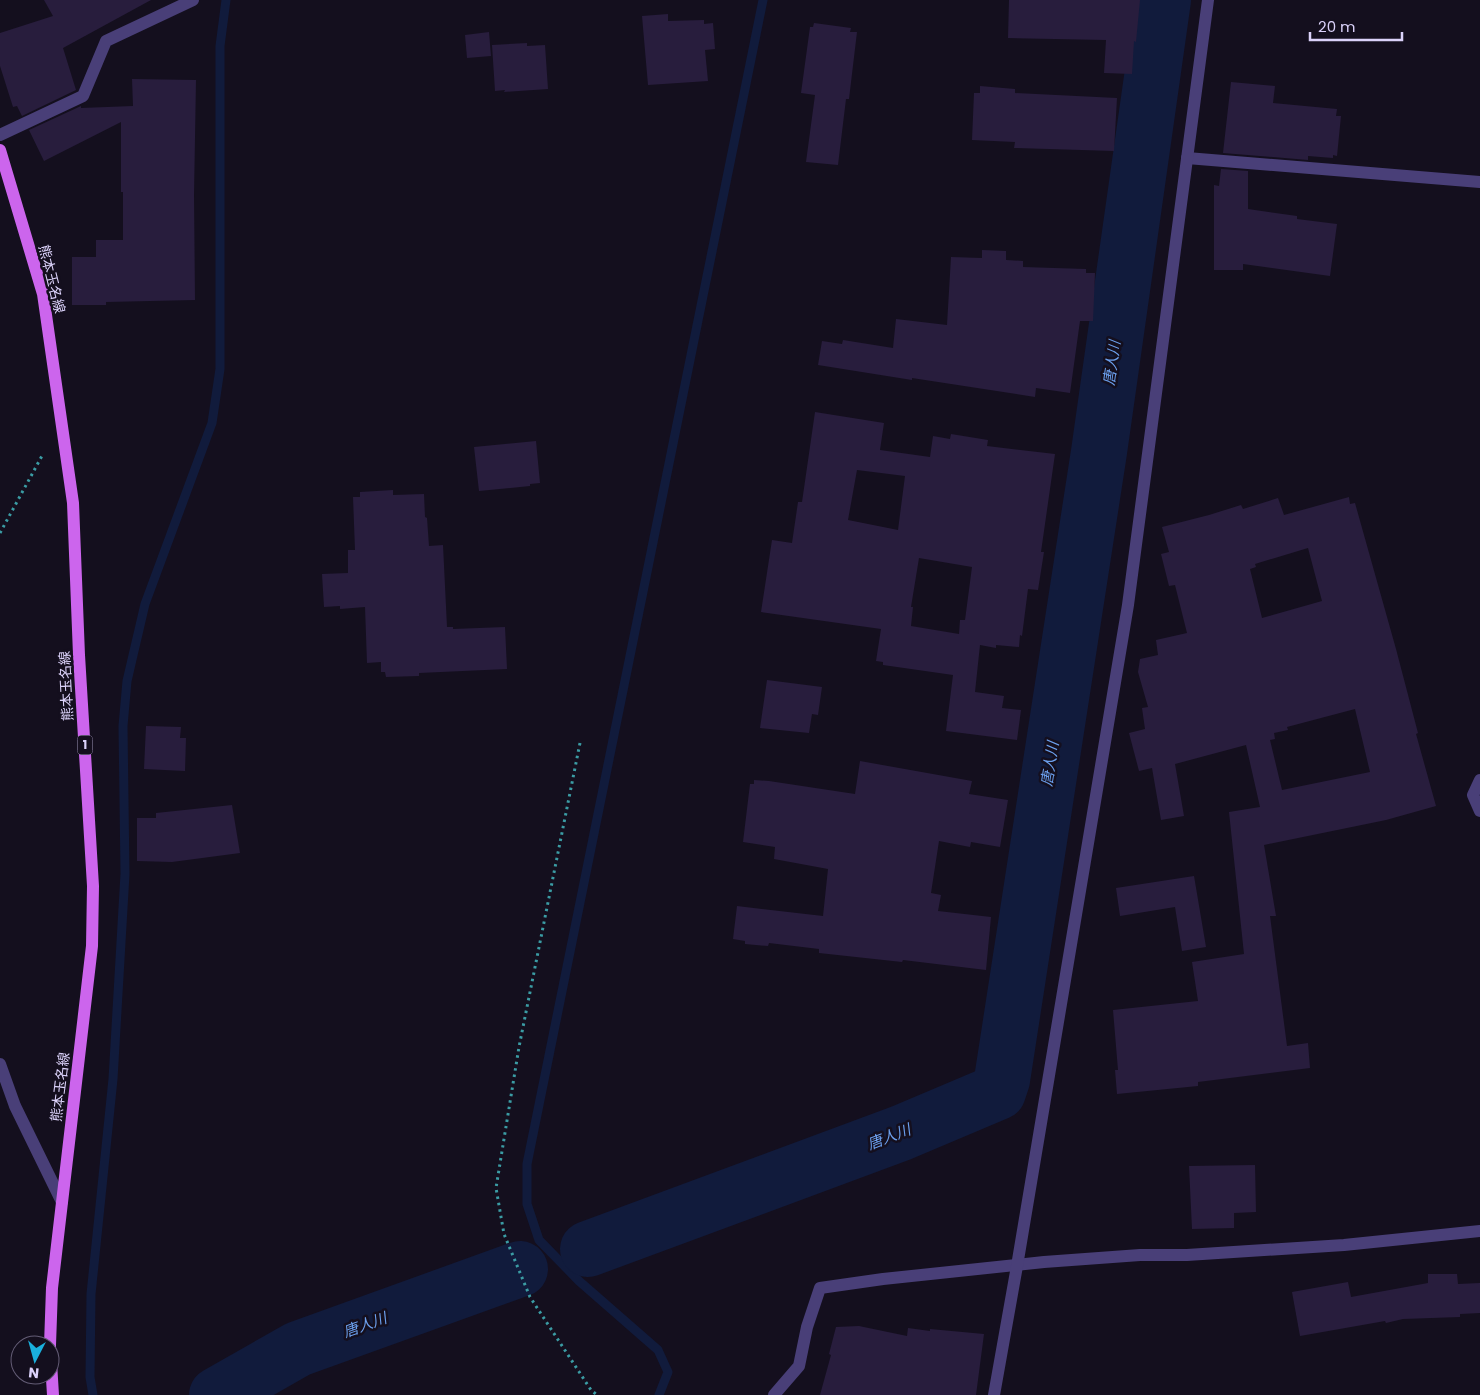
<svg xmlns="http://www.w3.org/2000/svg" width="1480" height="1395" font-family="Poppins,'Noto Sans JP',sans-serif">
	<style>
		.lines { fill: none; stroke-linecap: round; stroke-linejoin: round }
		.stream { stroke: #111b3c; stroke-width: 9 }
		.river { stroke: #111b3c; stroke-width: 56 }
		.building { fill: #281d3d; fill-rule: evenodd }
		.path { stroke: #3b9ca4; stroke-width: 3; stroke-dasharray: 2.5 4; stroke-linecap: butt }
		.street { stroke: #493f78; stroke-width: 12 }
		.primary { stroke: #cc65ed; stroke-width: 12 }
		.labels { text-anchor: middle; stroke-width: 5; stroke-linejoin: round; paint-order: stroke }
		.shield { fill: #140f1e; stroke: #9f98b8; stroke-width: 1 }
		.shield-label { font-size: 12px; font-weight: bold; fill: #dbd2fa }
		.street-label { font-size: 14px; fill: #dbd2fa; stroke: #140f1e }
		.water-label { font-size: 15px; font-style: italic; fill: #6ca0ee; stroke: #140f1e }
	</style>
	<rect width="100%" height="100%" fill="#140f1e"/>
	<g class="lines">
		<g class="stream">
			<polyline points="93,1395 90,1377 91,1294 113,1079 125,874 123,726 127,681 145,604 212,423 220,369 220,46 226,0"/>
			<polyline points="659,1395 668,1372 658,1350 579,1281 539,1240 527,1204 527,1164 763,0"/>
		</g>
		<g class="river">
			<polyline points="588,1249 901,1133 998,1092 1002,1080 1099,452 1163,0"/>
			<polyline points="217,1395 298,1349 520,1269"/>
		</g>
	</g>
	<g class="building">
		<polygon points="44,0 151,0 63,48 76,90 22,116 17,106 13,107 0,66 0,33 53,16"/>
		<polygon points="1009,0 1140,0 1136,42 1134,41 1132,74 1104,73 1106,40 1008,38"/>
		<polygon points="668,14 668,21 704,20 704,24 713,23 715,49 705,50 708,81 648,85 642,16"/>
		<polygon points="814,23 851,28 850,32 857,32 849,99 846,99 838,165 806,162 815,95 801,93 810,27 813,27"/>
		<polygon points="489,32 491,56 467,58 465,35"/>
		<polygon points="527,43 527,46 545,45 548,89 504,92 505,90 495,91 492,45"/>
		<polygon points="132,79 196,80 194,195 195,300 106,302 106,305 72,305 72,257 96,257 96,240 123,240 123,192 121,192 121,122 44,161 29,130 81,106 81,108 133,106"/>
		<polygon points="1231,82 1275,86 1273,103 1337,109 1336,116 1341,116 1337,156 1333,155 1333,158 1308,156 1308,160 1223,153"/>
		<polygon points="980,86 1015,89 1015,93 1117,98 1114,151 1014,148 1015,142 972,140 974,93 980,93"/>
		<polygon points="1221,169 1248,171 1248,209 1297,216 1297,219 1337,224 1330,276 1243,264 1243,270 1214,270 1214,185 1219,186"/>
		<polygon points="982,250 1006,251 1006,260 1023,261 1023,267 1086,269 1086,273 1095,273 1093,321 1080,321 1070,393 1036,388 1035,397 912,378 912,380 818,365 822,341 842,344 843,340 893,348 896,319 947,325 951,257 982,258"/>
		<path d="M815 412 884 423 880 450 930 457 933 436 950 439 951 434 988 440 987 446 1055 454 1041 552H1044L1038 590 1028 589 1022 636 1020 635 1019 647 996 645V648L980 645 975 692 1004 696 1002 708 1021 710 1017 740 946 731 953 675 883 665V662L876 661 881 629 761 612 772 540 792 543 798 502H802ZM857 470 905 476 898 530 848 520ZM919 558 972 567 965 620H960L959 634 911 626 913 607H911Z"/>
		<polygon points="536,441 540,483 530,484 530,486 479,491 474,447"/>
		<polygon points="393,490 393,495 424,494 425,517 427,518 429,546 443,545 447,627 453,627 453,629 505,627 507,669 419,673 419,676 386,677 385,672 381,672 381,662 367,663 365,607 340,609 340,606 324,607 322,574 348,573 348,550 355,550 353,497 360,497 360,492"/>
		<path d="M1349 497 1350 504 1355 503 1396 649 1418 733 1416 734 1436 806 1386 820 1264 845 1276 916H1270L1287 1046 1308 1043 1310 1068 1198 1082V1086L1117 1094 1115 1070H1118L1113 1010 1198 1001 1192 962 1244 954 1229 812 1260 807 1246 745 1175 764 1184 816 1161 820 1152 768 1139 771 1129 733 1145 729 1142 708 1148 707 1138 672 1140 659 1158 655 1156 640 1187 633 1175 585 1169 586 1161 554 1169 552 1162 527 1209 515 1241 505 1243 509 1278 498 1284 515ZM1308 548 1322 601 1262 618 1250 569 1256 567 1255 564ZM1355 709 1370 772 1282 790 1270 740 1275 739 1274 733 1288 730 1287 727Z"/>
		<polygon points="767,680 822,687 818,715 812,714 809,733 760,728"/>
		<polygon points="146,726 181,727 180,738 186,738 185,771 144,769"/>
		<polygon points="860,761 972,781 969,794 1008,800 1000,847 971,842 970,847 939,841 931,893 941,895 938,911 991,917 986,970 903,960 902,962 819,953 819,949 769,943 768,946 745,944 745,941 733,939 737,906 823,916 828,869 774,859 775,847 743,842 750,784 754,784 754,780 769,781 855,794"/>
		<polygon points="232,805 240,853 172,862 137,861 137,818 156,818 156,813"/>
		<polygon points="1194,876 1206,947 1182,951 1175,907 1120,916 1116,888"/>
		<polygon points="1255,1165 1256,1212 1234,1213 1234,1228 1192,1229 1189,1166"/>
		<polygon points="1428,1274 1457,1274 1458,1284 1480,1283 1480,1313 1460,1314 1460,1317 1403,1319 1386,1323 1385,1321 1300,1336 1292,1292 1348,1282 1351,1297 1428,1283"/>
		<polygon points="859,1326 907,1336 908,1328 930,1331 930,1329 984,1334 976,1395 820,1395 831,1355 829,1354 836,1327"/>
	</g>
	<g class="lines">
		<g class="path">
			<polyline points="0,533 43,454"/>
			<polyline points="580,743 519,1047 496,1188 504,1234 530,1297 591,1390 597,1395"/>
		</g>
		<g class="street">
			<polyline points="0,135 83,96 106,41 193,0"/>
			<polyline points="1187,158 1480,182"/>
			<polyline points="1480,780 1473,795 1480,811"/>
			<polyline points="0,1064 15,1106 62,1202"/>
			<polyline points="774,1395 799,1366 807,1327 820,1288 883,1279 1044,1262 1140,1255 1187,1255 1344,1245 1480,1231"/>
			<polyline points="994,1395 1017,1266 1128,605 1208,0"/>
		</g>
		<g class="primary">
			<polyline points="0,150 43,294 73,503 79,655 93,886 92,946 52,1288 50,1345"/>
			<polyline points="50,1346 53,1395"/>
		</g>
	</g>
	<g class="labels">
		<rect class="shield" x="77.5" y="735.5" width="15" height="19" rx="4"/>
		<g class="shield-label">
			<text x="85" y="749">1</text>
		</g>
		<g class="street-label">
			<text transform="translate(52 279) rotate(76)" y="5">熊本玉名線</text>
			<text transform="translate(66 686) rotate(-93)" y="5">熊本玉名線</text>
			<text transform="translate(60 1087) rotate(-83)" y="5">熊本玉名線</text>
		</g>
		<g class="water-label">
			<text transform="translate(1112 363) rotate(-82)" y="5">唐人川</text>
			<text transform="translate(1050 764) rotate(-81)" y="5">唐人川</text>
			<text transform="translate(889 1137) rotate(-21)" y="5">唐人川</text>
			<text transform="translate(365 1325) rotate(-20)" y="5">唐人川</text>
		</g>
	</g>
	<g transform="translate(35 1360) rotate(186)"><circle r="24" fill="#140f1e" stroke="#645d76"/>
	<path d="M0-4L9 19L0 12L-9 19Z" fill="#1ab0dd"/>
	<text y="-8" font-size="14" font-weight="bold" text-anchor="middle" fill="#dbd2fa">N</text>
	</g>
	<path d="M1310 32v8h92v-8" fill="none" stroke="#dbd2fa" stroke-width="2.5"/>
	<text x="1318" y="32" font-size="15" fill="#dbd2fa" stroke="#140f1e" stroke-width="4" paint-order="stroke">20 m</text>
</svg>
